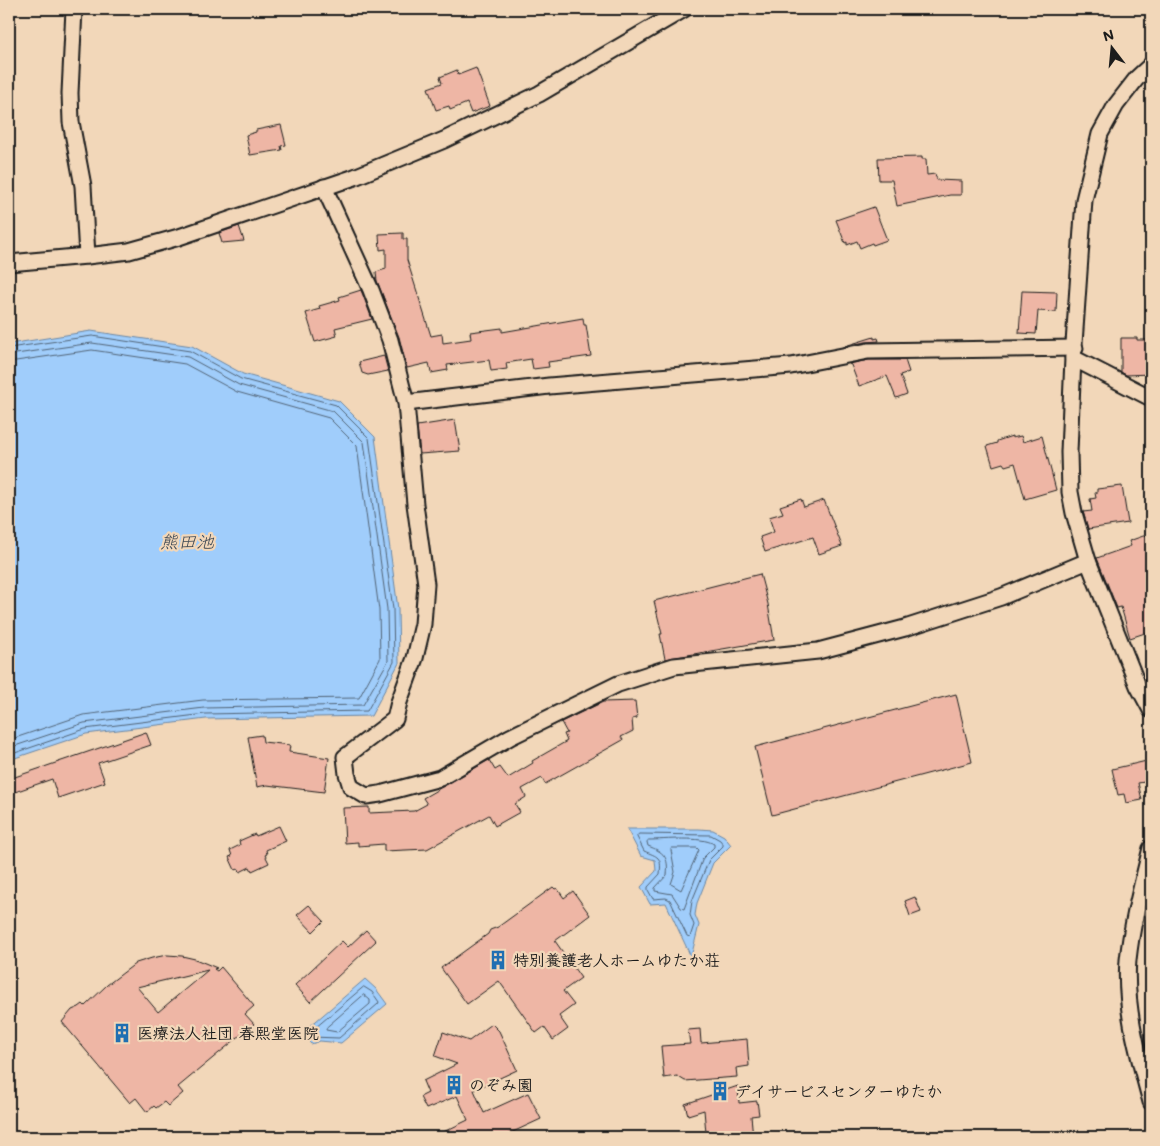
<svg xmlns="http://www.w3.org/2000/svg" width="1160" height="1146" font-family="Mali,'Klee One',sans-serif">
	<style>
		.water { fill: #a0cdfb; stroke: #6b86a2 }
		.lines { fill: none; stroke-linecap: round; stroke-linejoin: round }
		.shore { stroke: #516375; stroke-width: 1 }
		.building { fill: #eeb6a5; stroke: #1c1c1c; fill-rule: evenodd }
		.minor-casing { stroke: #1c1c1c; stroke-width: 19 }
		.minor { stroke: #f2d7b9; stroke-width: 15 }
		.labels { text-anchor: middle; stroke-width: 4.5; stroke-linejoin: round; paint-order: stroke }
		.poi-label { font-size: 16px; font-weight: bold; fill: #1c1c1c; stroke: #f2d7b9; text-anchor: start }
		.water-label { font-size: 18px; font-style: italic; fill: #3d4854; stroke: #f2d7b9 }
	</style>
	<rect width="100%" height="100%" fill="#f2d7b9"/>
	<filter id="ink" filterUnits="userSpaceOnUse"><feTurbulence type="fractalNoise" baseFrequency=".02" numOctaves="2"/><feDisplacementMap in="SourceGraphic" scale="10" xChannelSelector="R" yChannelSelector="G"/><feConvolveMatrix kernelMatrix="1 2 1 2 8 2 1 2 1" color-interpolation-filters="sRGB"/></filter>
	<g filter="url(#ink)">
		<g class="water">
			<polygon points="91,331 192,346 243,374 339,401 375,437 398,609 399,663 371,716 206,719 86,734 9,760 9,344"/>
			<polygon points="627,829 699,829 713,830 724,836 731,845 713,863 697,903 695,915 699,925 691,957 666,903 650,904 641,887 656,871 655,860 641,856"/>
			<polygon points="365,979 376,989 387,1004 341,1043 320,1041 311,1044 304,1037 309,1027"/>
		</g>
		<g class="lines">
			<g class="shore">
				<polyline points="9,348 92,336 190,351 241,379 336,405 369,438 393,609 394,662 367,711 205,714 85,729 9,755"/>
				<polyline points="9,355 92,343 188,357 239,385 333,411 364,442 387,609 388,661 363,705 204,708 84,723 9,748"/>
				<polyline points="9,362 92,350 185,364 237,392 329,418 357,446 379,610 380,659 359,698 203,700 83,715 9,740"/>
				<path d="M639 834 711 835 720 840 723 844V846L709 860 692 901 690 915 694 925 690 937 687 936 670 900 666 898 653 899 648 890V887L660 874C662 856 658 857 644 851L637 837Z"/>
				<path d="M649 840C665 840 701 836 714 844V847L703 858 684 909 681 908 672 894 655 891V888L667 875C669 857 664 852 648 846L647 842Z"/>
				<polygon points="672,848 697,848 699,850 681,890 671,884 675,872 671,850"/>
				<polygon points="364,987 372,992 379,1002 378,1004 339,1038 311,1037 313,1030"/>
				<polygon points="364,995 370,1000 370,1004 337,1032 326,1030 327,1027"/>
			</g>
		</g>
		<g class="building">
			<polygon points="476,68 490,106 471,113 467,103 450,110 449,106 436,110 428,88 442,83 440,77 457,70 458,75"/>
			<polygon points="281,125 286,145 281,146 282,150 250,155 246,135 256,132 256,130"/>
			<polygon points="922,157 922,159 926,159 927,175 935,174 937,180 961,181 961,195 950,195 897,206 892,180 879,180 878,158"/>
			<polygon points="874,207 887,240 873,245 872,243 860,248 857,241 847,245 847,242 845,243 836,220"/>
			<polygon points="239,226 244,241 222,243 219,233"/>
			<polygon points="403,233 403,239 407,239 407,260 431,336 442,334 443,343 471,339 470,332 502,328 502,332 583,318 584,325 586,325 591,356 548,362 549,367 533,369 531,359 506,363 507,369 491,371 489,360 447,365 448,370 431,373 429,363 407,368 399,337 377,281 376,272 386,269 386,249 380,250 379,234"/>
			<polygon points="361,290 372,319 335,328 337,336 315,342 306,313 320,309 319,306 340,300 339,297"/>
			<polygon points="1022,291 1057,292 1056,312 1038,311 1036,334 1019,333"/>
			<polygon points="874,337 874,339 878,338 879,341 866,342 845,346"/>
			<polygon points="1121,338 1137,338 1137,340 1151,340 1151,374 1126,375 1121,372"/>
			<polygon points="384,356 388,371 368,375 362,373 359,362"/>
			<polygon points="869,360 905,360 909,372 900,375 907,394 896,398 887,376 859,386 851,365 849,364"/>
			<polygon points="455,420 460,451 420,454 417,426"/>
			<polygon points="1012,436 1012,438 1021,436 1023,442 1042,436 1056,490 1025,499 1015,463 1005,466 1003,463 993,466 987,446 997,443 997,441"/>
			<polygon points="1122,486 1128,523 1088,529 1083,512 1092,511 1090,499 1096,498 1095,493 1097,493 1097,489"/>
			<polygon points="801,499 804,507 824,500 842,546 819,554 813,537 765,552 760,537 774,532 769,517 783,513 780,506"/>
			<polygon points="1149,534 1151,541 1151,631 1130,638 1121,607 1117,608 1097,558 1131,546 1129,541"/>
			<polygon points="760,574 768,604 774,640 665,659 660,634 662,634 654,601"/>
			<polygon points="956,694 972,762 772,815 755,747"/>
			<polygon points="635,701 637,718 632,719 633,731 621,737 623,740 545,784 542,778 522,789 526,797 515,804 520,812 495,826 489,815 427,849 384,851 384,844 358,846 358,842 345,843 343,808 369,807 369,813 414,811 427,804 423,798 489,760 495,770 500,767 508,778 533,763 532,761 567,741 564,734 567,733 561,722 603,702"/>
			<polygon points="146,732 151,745 98,763 105,782 58,798 52,779 9,794 9,779"/>
			<polygon points="262,735 263,742 290,745 289,752 329,758 324,792 267,785 257,787 248,737"/>
			<polygon points="1151,760 1151,781 1138,783 1142,800 1126,803 1124,794 1118,795 1112,769"/>
			<polygon points="279,826 286,841 266,850 267,854 265,855 269,863 252,871 250,867 240,872 239,869 235,870 229,857 232,856 230,850 240,845 239,841 255,834 256,836"/>
			<polygon points="553,887 555,889 557,888 564,898 573,891 590,915 555,941 581,978 563,991 574,1005 559,1016 568,1029 553,1040 544,1027 536,1033 499,981 467,1004 441,968 488,934 490,930 498,927"/>
			<polygon points="915,897 921,912 910,916 905,901"/>
			<polygon points="309,905 324,921 313,932 297,915"/>
			<polygon points="366,930 376,941 310,1002 295,985 342,941 348,947"/>
			<path d="M167 955 182 956 195 959 217 968 214 969 217 971 221 967 254 1006 245 1014 254 1024 178 1087 183 1093 168 1106 164 1102 156 1108 154 1106 147 1112 136 1098 130 1103 62 1022 72 1010 79 1007 83 1004 85 1006 107 985 136 963 152 958ZM208 970 158 1012 137 987Z"/>
			<polygon points="492,1024 499,1031 517,1070 474,1090 484,1113 528,1093 541,1119 502,1137 433,1137 468,1120 457,1096 426,1109 420,1097 428,1093 423,1081 457,1064 435,1056 443,1032 469,1041"/>
			<polygon points="700,1029 701,1043 747,1039 749,1066 736,1068 737,1077 685,1081 677,1076 664,1078 661,1046 690,1044 688,1030"/>
			<polygon points="738,1086 739,1103 757,1101 759,1115 751,1116 753,1137 714,1137 714,1132 706,1133 704,1110 688,1115 685,1104"/>
		</g>
		<g class="lines">
			<defs>
				<g id="minor">
					<polyline points="74,9 70,93 71,122 83,186 87,256"/>
					<polyline points="1151,65 1137,78 1116,105 1100,134 1084,200 1073,358 1069,452 1070,492 1074,513 1088,561 1138,686 1151,710"/>
					<polyline points="324,187 371,290 390,340 406,403 415,504 426,584 423,624 415,658 399,702 395,719 345,757 347,774 351,787 366,796 380,794 440,778 510,737 618,684 674,666 818,651 905,628 1001,597 1088,561"/>
					<polyline points="9,263 87,256 129,251 179,237 352,178 444,140 539,94 684,9"/>
					<polyline points="1073,358 1151,398"/>
					<polyline points="406,403 549,386 791,366 868,351 1075,348"/>
					<path d="M1151 848C1142 885 1132 922 1128 960 1124 1007 1139 1057 1151 1102"/>
				</g>
			</defs>
			<use href="#minor" class="minor-casing"/>
			<use href="#minor" class="minor"/>
		</g>
	</g>
	<defs>
		<symbol id="building-bare" viewBox="-9 -9 18 18"><path d="M-4-6H4V6H1V3H-1V6H-4ZM-2.5-4.3h1.7v1.8h-1.7ZM.8-4.3h1.7v1.8H.8ZM-2.5-1h1.7V.8h-1.7ZM.8-1h1.7V.8H.8Z" fill="#1f6fb2" stroke="#f2d7b9" stroke-width="2.5" paint-order="stroke"/></symbol>
	</defs>
	<g fill-rule="evenodd">
		<use href="#building-bare" x="484" y="946" width="28" height="28"/>
		<use href="#building-bare" x="108" y="1019" width="28" height="28"/>
		<use href="#building-bare" x="440" y="1071" width="28" height="28"/>
		<use href="#building-bare" x="706" y="1077" width="28" height="28"/>
	</g>
	<g class="labels">
		<g class="poi-label">
			<text x="513" y="966">特別養護老人ホームゆたか荘</text>
			<text x="137" y="1039">医療法人社団 春熙堂医院</text>
			<text x="469" y="1091">のぞみ園</text>
			<text x="735" y="1097">デイサービスセンターゆたか</text>
		</g>
		<g class="water-label">
			<text x="187" y="548">熊田池</text>
		</g>
	</g>
	<rect width="1160" height="1146" fill="none" stroke="#f2d7b9" stroke-width="30"/>
	<rect x="15" y="15" width="1130" height="1116" fill="none" stroke="#1c1c1c" stroke-width="2" filter="url(#ink)"/>
	<g transform="translate(1112 48) rotate(344)" stroke="#f2d7b9" stroke-width="4" paint-order="stroke">
	<path d="M0-4L9 19L0 12L-9 19Z" fill="#1c1c1c"/>
	<text y="-8" font-size="14" font-weight="bold" text-anchor="middle" fill="#1c1c1c">N</text>
	</g>
</svg>
